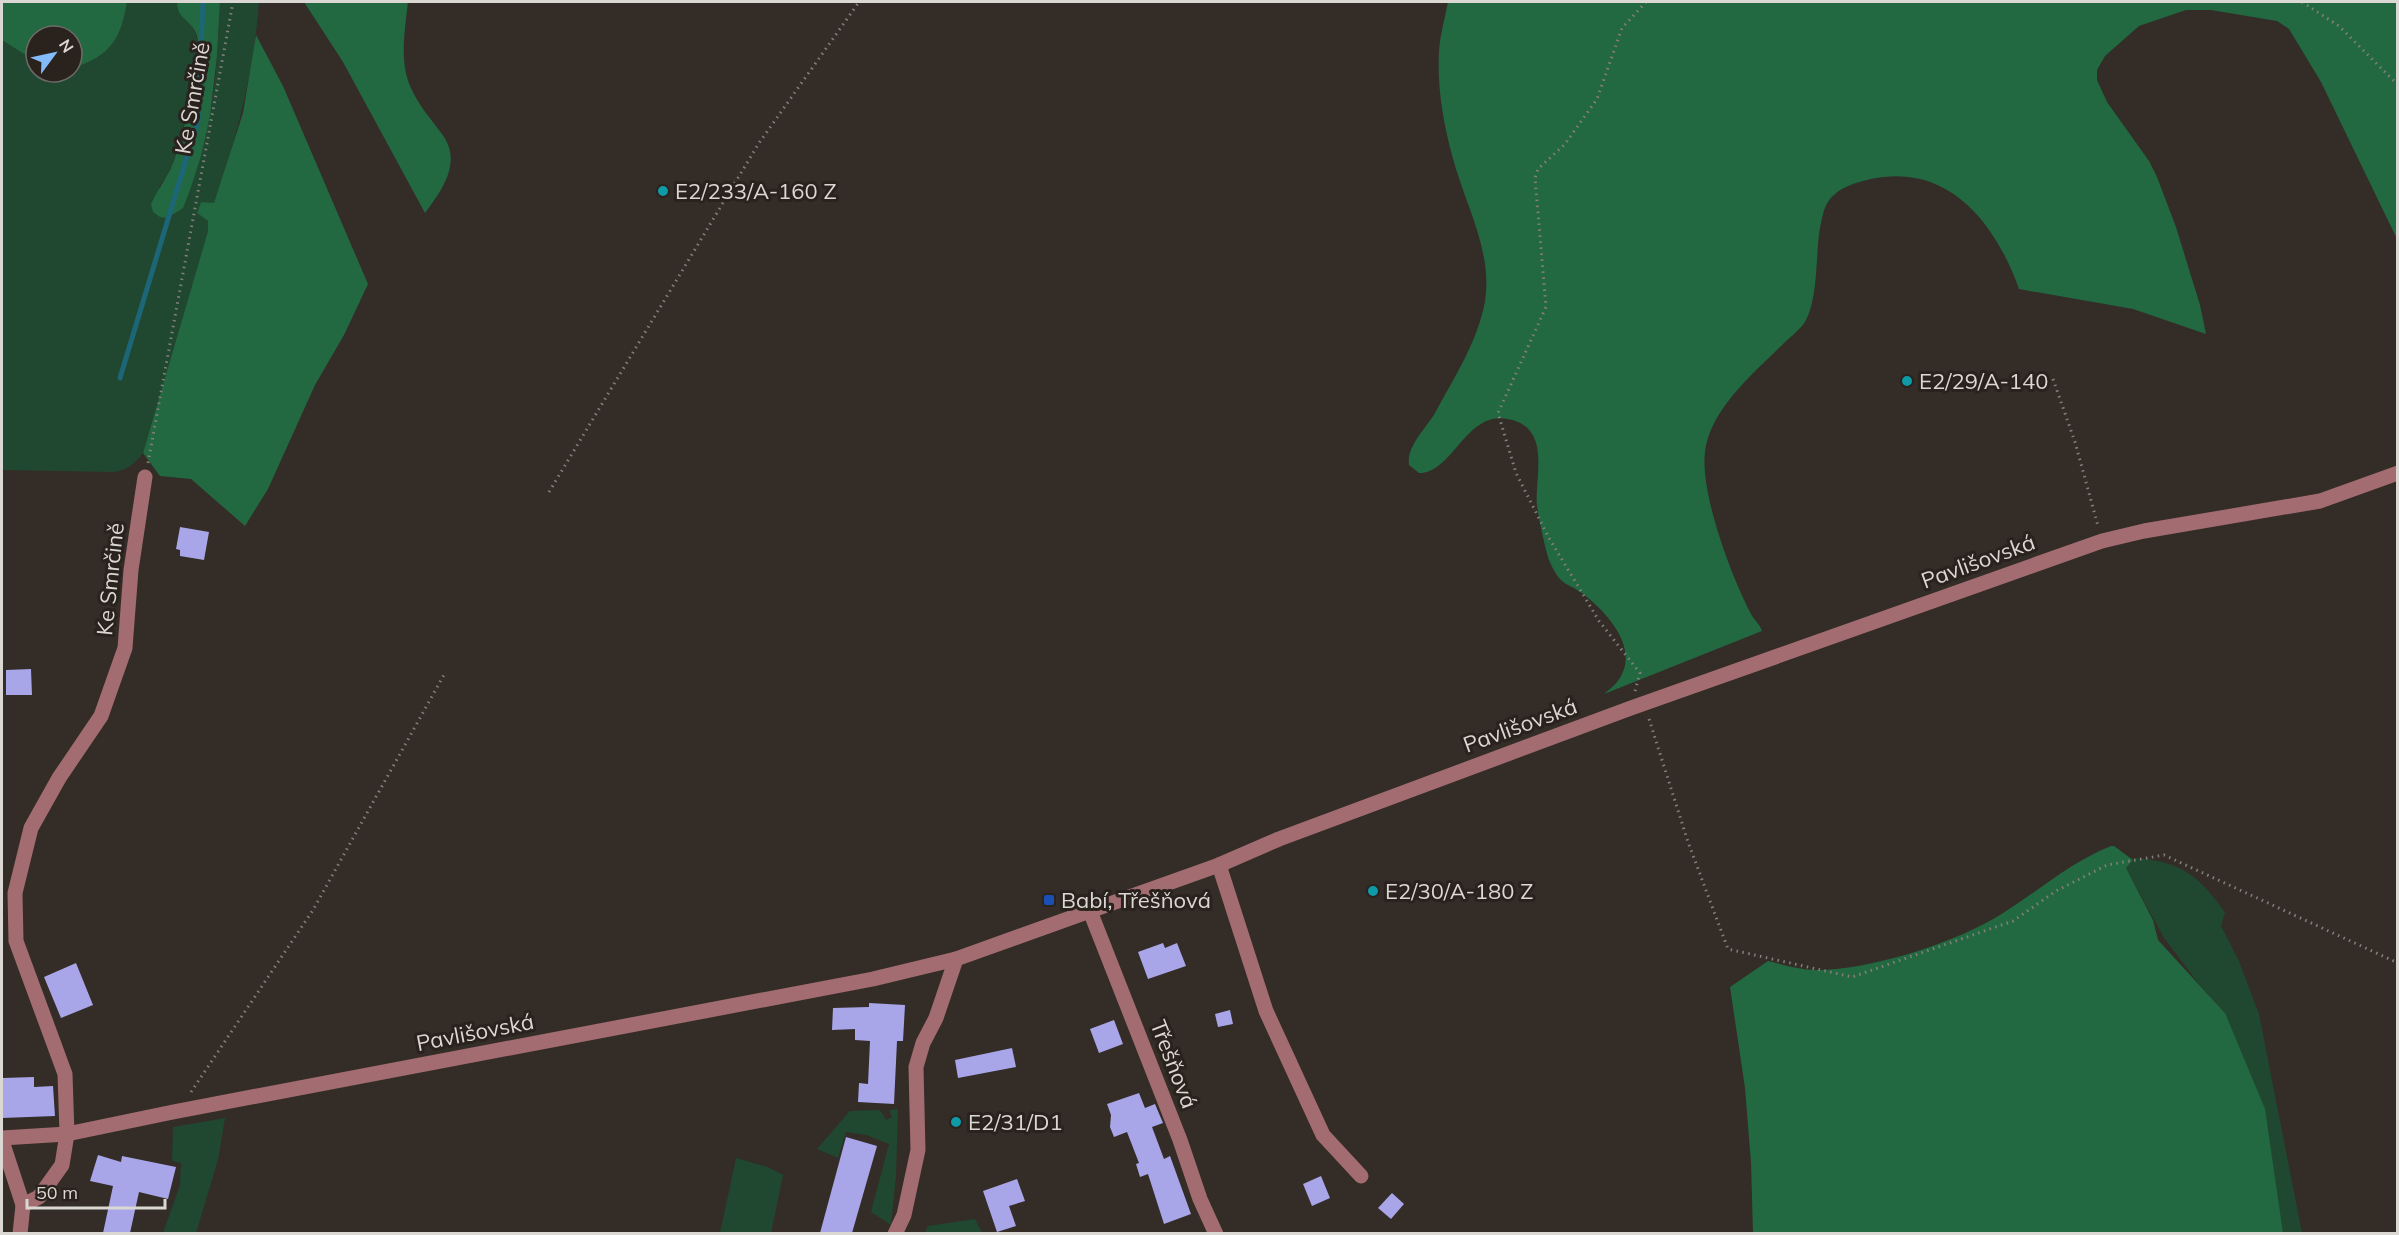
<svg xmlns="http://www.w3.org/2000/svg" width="2399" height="1235" font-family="Mulish,sans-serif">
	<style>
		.green { fill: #204830 }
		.forest { fill: #226841 }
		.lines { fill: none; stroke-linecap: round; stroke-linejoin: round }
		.stream { stroke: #1c6678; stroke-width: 5 }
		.building { fill: #a8a6e8 }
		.path { stroke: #857f7b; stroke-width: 3; stroke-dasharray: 1.5 4.5; stroke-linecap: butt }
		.minor { stroke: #a26c70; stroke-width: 15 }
		.culture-dot { fill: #0f9aa8; stroke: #29221d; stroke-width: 2 }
		.transit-dot { fill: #1a4fb4; stroke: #29221d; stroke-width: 2 }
		.labels { text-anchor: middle; stroke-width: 6; stroke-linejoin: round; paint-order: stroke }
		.street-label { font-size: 22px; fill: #dbd7d3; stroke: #29221d }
		.poi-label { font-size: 22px; fill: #dbd7d3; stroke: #29221d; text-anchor: start }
	</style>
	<rect width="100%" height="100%" fill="#332c27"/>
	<g class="green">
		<path d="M127 2H177V9C184 16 193 24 196 35 202 55 181 146 171 167 168 174 163 181 159 187L190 190C195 166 205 143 209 118 217 80 218 40 220 2H259C254 71 237 138 214 204L201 202 197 213 208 221V231L143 453C135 464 127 470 114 472L2 470V40L27 56 36 66V72L55 75 61 72H72V68C110 57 121 39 127 2Z"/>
		<path d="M2135 858C2181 861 2199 876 2225 912L2221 926 2239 961 2259 1014 2302 1233H2283L2278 1204 2225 1013 2199 984 2164 938 2126 868Z"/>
		<polygon points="898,1109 896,1176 891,1225 871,1212 889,1144 866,1135 846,1132 838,1158 817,1149 850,1111 880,1110 886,1120 892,1117 889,1110"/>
		<polygon points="225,1118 218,1160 196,1233 163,1233 180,1185 181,1163 172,1161 173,1127"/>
		<polygon points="736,1158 768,1167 783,1175 771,1233 720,1233"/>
		<polygon points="975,1219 982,1233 925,1233 928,1226"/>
	</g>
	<g class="forest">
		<path d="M2 2H127C121 39 110 57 72 68V36H36V66L27 56 2 40Z"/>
		<path d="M177 2H220L217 56 210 116 201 156 190 190 183 208 167 218 160 217 153 212 151 204C157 191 165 180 171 168 182 146 202 57 197 36 193 20 176 19 177 2Z"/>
		<path d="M304 2H408C405 29 399 62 411 88 419 106 431 119 442 134 463 162 442 190 425 213L343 62Z"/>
		<path d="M1448 2H2397V239L2321 82 2289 29 2277 21 2211 10H2186L2139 26 2105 56 2097 70V80L2107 102 2149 161 2157 177 2176 227 2200 305 2206 334 2133 309 2019 289C1996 224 1949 162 1871 179 1855 183 1838 187 1828 202 1823 209 1822 220 1820 228 1815 257 1819 302 1803 325 1797 332 1789 338 1783 344 1754 373 1710 409 1705 452 1700 493 1731 575 1750 612 1753 619 1760 624 1762 631L1604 694C1611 688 1618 683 1622 674 1636 646 1608 614 1587 597 1568 581 1561 589 1549 560 1545 548 1539 519 1537 506 1534 481 1550 436 1518 422 1467 401 1456 473 1419 473L1409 465C1406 447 1426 428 1435 413 1454 378 1478 341 1485 301 1493 250 1464 203 1452 155 1443 122 1437 86 1439 51 1440 35 1445 18 1448 2Z"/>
		<polygon points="256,35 283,86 368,284 344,335 315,385 268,489 245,526 191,479 160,476 143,453 208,231 208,221 197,213 201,202 214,203 243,113"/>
		<path d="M2111 846H2114L2133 860 2126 868 2153 920 2158 940 2225 1013 2265 1109 2283 1233H1753L1751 1163 1745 1088 1730 987 1768 961C1784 965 1800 970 1817 970 1871 970 1958 942 2003 913 2040 890 2069 863 2111 846Z"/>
	</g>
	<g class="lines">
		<polyline class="stream" points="120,378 198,120 203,2"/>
	</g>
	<g class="building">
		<polygon points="180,527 209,532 204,560 180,556 180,550 176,549"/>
		<polygon points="31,669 32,695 6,695 6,670"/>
		<polygon points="1163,943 1165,948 1177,943 1186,966 1148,979 1138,952"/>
		<polygon points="76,963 93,1005 61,1018 44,977"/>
		<polygon points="869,1003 905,1005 903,1041 897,1041 894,1104 858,1102 859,1083 868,1084 870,1041 855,1040 855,1029 832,1030 833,1008 869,1007"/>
		<polygon points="1230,1010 1233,1024 1218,1027 1215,1014"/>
		<polygon points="1114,1020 1123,1044 1099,1053 1090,1029"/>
		<polygon points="1012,1048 1016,1067 958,1078 955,1060"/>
		<polygon points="34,1077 34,1087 53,1086 55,1116 2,1118 3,1078"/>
		<polygon points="1139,1093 1145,1108 1155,1104 1163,1123 1152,1127 1164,1159 1170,1156 1191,1214 1164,1224 1148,1174 1140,1177 1136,1164 1139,1163 1127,1132 1114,1137 1110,1127 1111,1115 1107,1104"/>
		<polygon points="846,1137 877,1146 852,1233 820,1233"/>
		<polygon points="98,1155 121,1162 122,1156 176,1167 168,1199 139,1192 130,1233 103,1233 113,1186 90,1181"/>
		<polygon points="1321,1176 1330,1198 1312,1206 1303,1184"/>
		<polygon points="1017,1179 1025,1201 1009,1206 1016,1226 997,1232 983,1191"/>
		<polygon points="1392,1193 1404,1204 1391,1219 1378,1208"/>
	</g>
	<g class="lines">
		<g class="path">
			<polyline points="2302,2 2339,26 2398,85"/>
			<polyline points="2053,379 2075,442 2098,526"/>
			<polyline points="148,463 233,2"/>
			<polyline points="549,492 759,143 859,2"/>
			<polyline points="1635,691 1640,673 1599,621 1549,538 1516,473 1498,413 1546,307 1535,178 1538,169 1565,144 1597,99 1622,28 1646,2"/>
			<polyline points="1649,719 1688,842 1728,949 1852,977 2013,921 2056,891 2107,865 2164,855 2398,963"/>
			<polyline points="191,1092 313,910 445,673"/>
		</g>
		<g class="minor">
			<polyline points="1219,865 1266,1011 1323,1135 1361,1176"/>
			<polyline points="1090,911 1180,1140 1200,1199 1216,1234"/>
			<polyline points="2,1138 67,1134 173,1112 873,979 956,959 1090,911 1219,865 1279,839 1631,708 2102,541 2144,531 2320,501 2398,473"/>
			<polyline points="2,1141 23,1205 20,1234"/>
			<polyline points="23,1205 39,1197 62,1165 67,1134 65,1074 16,941 15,893 31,828 59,778 101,716 125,648 131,570 145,477"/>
			<polyline points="895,1234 904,1215 918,1150 916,1067 923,1043 936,1018 956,959"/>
		</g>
	</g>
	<g class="culture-dot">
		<circle cx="663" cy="191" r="6"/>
		<circle cx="1907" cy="381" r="6"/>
		<circle cx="1373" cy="891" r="6"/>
		<circle cx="956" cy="1122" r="6"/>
	</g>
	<rect class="transit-dot" x="1043" y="894" width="12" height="12" rx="3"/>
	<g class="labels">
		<g class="street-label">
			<text transform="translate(192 98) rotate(-80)" y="8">Ke Smrčině</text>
			<text transform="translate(1978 561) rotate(-20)" y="8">Pavlišovská</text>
			<text transform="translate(110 579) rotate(-84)" y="8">Ke Smrčině</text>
			<text transform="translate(1520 725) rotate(-20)" y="8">Pavlišovská</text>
			<text transform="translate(475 1032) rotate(-11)" y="8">Pavlišovská</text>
			<text transform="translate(1174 1064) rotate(69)" y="8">Třešňová</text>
		</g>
		<g class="poi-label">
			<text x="675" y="199">E2/233/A-160 Z</text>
			<text x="1919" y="389">E2/29/A-140</text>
			<text x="1385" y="899">E2/30/A-180 Z</text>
			<text x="1061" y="908">Babí, Třešňová</text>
			<text x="968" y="1130">E2/31/D1</text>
		</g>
	</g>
	<rect width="2399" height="1235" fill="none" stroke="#dbd7d3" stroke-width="6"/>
	<g transform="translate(54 54) rotate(57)"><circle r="28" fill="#29221d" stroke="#706a66" stroke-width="1.5"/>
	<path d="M0-4.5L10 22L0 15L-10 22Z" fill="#84bcfb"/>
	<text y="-9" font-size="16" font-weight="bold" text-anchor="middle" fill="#dbd7d3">N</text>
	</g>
	<path d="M27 1199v9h138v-9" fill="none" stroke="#dbd7d3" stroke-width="3"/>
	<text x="36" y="1199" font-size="18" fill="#dbd7d3" stroke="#29221d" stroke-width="4.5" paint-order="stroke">50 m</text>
</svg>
